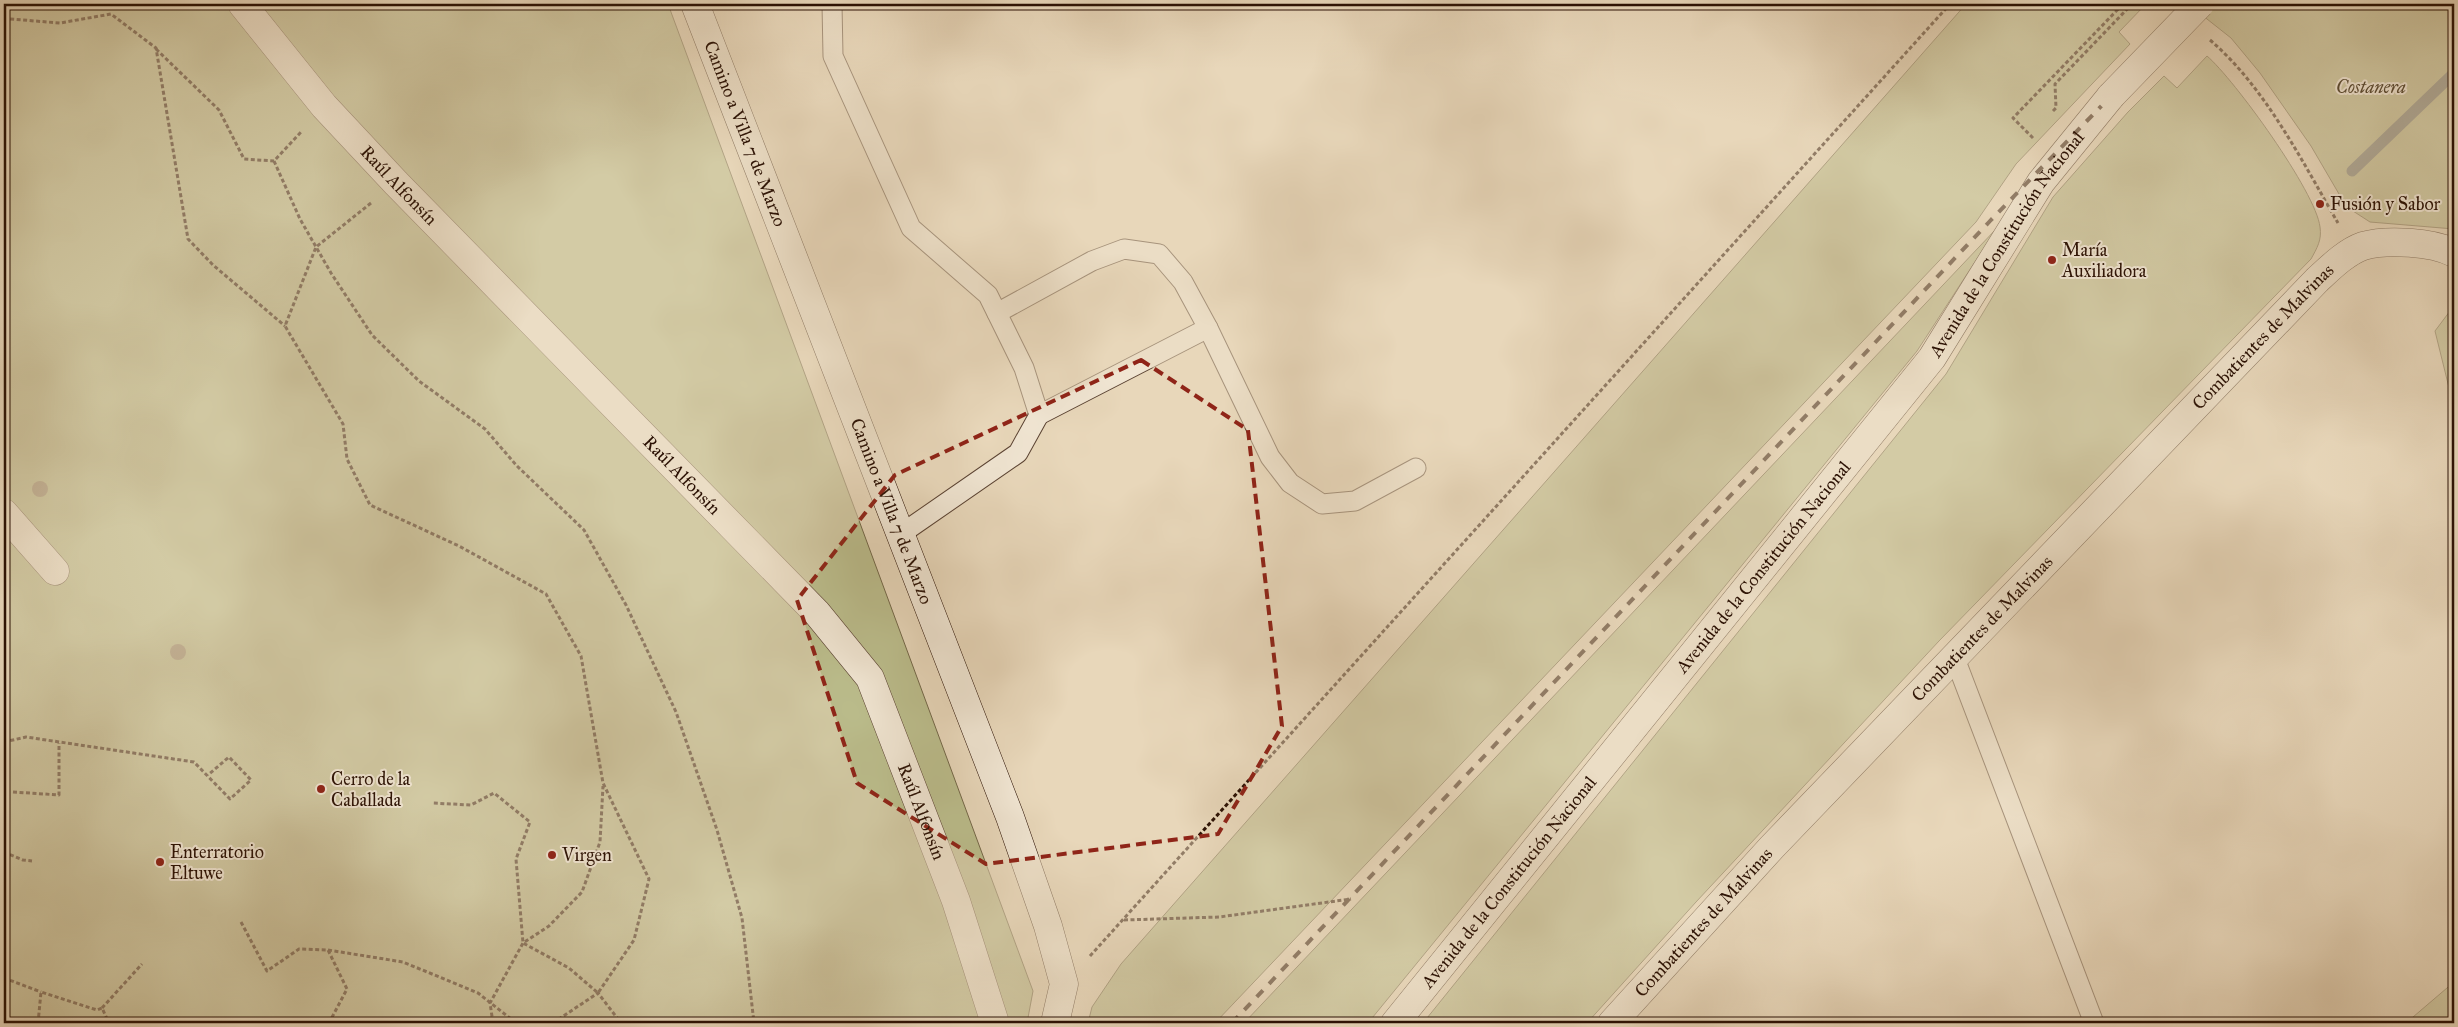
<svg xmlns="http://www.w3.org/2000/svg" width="2458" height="1027" font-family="'IM FELL Great Primer',serif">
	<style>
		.green { fill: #bbbd8c; stroke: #736748 }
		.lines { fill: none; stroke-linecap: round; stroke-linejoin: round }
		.stream { stroke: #6f7572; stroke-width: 11 }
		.lane-casing { stroke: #5a4232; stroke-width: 21 }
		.street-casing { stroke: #5a4232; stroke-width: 29 }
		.secondary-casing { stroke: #2b1104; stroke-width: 29 }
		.path { stroke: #2b1104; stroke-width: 3; stroke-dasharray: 4 2.5; stroke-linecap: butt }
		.lane { stroke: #f0e5d2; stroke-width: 19 }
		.street { stroke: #f0e5d2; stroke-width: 28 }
		.secondary { stroke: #f0e5d2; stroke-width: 28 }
		.rail { stroke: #2b1104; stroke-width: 4; stroke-dasharray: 9 9; stroke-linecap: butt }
		.secondary-bridge-casing { stroke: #2b1104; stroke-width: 29; stroke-linecap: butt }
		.secondary-bridge { stroke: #f0e5d2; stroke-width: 28 }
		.tree { fill: #9c8b70 }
		.marked { fill: none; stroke: #8f2418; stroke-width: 4; stroke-dasharray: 10 6; stroke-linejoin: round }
		.poi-dot { fill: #8f2418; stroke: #f0e5d2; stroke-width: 2 }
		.labels { text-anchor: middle; stroke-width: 4; stroke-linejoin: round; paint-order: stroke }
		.park-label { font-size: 18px; font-style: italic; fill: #5d4d34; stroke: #f0e5d2 }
		.street-label { font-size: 18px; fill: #2b1104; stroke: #f0e5d2 }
		.poi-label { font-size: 18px; fill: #2b1104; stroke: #f0e5d2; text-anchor: start }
	</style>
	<rect width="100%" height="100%" fill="#e8d7ba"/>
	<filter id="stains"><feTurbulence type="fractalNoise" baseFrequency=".004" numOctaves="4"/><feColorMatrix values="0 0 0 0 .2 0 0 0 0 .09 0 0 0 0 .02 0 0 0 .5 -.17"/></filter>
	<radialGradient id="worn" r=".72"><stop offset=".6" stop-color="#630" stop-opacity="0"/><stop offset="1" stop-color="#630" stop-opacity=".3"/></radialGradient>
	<g class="green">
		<polygon points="4,4 668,4 1033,991 1027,1023 4,1023"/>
		<polygon points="1966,4 2146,4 2119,32 2130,44 2016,164 1976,222 1215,1023 1088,1023 1092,1007 1121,964"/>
		<polygon points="2188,4 2454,4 2454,229 2370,222 2353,211 2339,194 2311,146 2260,73 2231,38"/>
		<path d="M2207 56C2234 79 2316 192 2320 227 2322 240 2317 248 2311 259L1939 641 1696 902 1587 1023H1423L1946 374 2053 197 2128 112 2164 76 2177 88Z"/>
		<polygon points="1997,228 1917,351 1368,1023 1244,1023"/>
		<polygon points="2453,307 2454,307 2454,408 2435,331"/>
		<polygon points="2454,982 2454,1023 2406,1023"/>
	</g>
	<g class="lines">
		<polyline class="stream" points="2352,171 2454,73"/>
		<defs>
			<g id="lane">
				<polyline points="832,4 833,56 911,228 988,295 1024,368 1039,415 1018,453 901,534"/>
				<polyline points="997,313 1092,261 1124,249 1159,254 1183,282 1208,328 1270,457 1290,483 1322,504 1355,501 1416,468"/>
				<polyline points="1039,415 1208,328"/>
				<polyline points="1954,656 2094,1023"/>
			</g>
			<g id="street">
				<path id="s1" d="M242 4 324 106 396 183 817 613 870 678 956 901 995 1023"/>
				<polyline points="4,513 55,571"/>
			</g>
			<g id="secondary">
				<path id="s2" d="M695 4 1010 817 1048 926 1064 984 1055 1023"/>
				<path id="s3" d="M1395 1023 1932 358 2041 182 2111 96"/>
				<path id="s4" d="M1612 1023 1772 847 2317 280C2330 268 2346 252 2363 246 2387 239 2433 242 2454 253"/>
			</g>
		</defs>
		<use href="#lane" class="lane-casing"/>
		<use href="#street" class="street-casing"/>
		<use href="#secondary" class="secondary-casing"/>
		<g class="path">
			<polyline points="4,21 10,19 60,23 111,14 156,48 188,239 213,265 285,326"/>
			<path d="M2210 40C2265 87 2302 161 2338 223"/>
			<polyline points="156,49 219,110 244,159 274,161 302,131"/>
			<polyline points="2053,111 2056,108 2055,84 2132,4"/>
			<polyline points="2033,138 2013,118 2123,4"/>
			<polyline points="274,161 300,219 331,273 372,335 419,381 485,429 517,466 584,530 626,605 676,712 717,830 742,918 754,1023"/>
			<polyline points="371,203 316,247 285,326 343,424 347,459 370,505 459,546 546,594 581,656 603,783 649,879 634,940 598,993 569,968 523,943 516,859 530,822 494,793 471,805 432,803"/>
			<polyline points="4,742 26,737 194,762 230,799 251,780 229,757 208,775"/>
			<polyline points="13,792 59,795 59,743"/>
			<polyline points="4,852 23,860 32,861"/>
			<polyline points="1124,920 1219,917 1351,899"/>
			<polyline points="241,922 267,971 299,949 328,950 347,989 329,1023"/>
			<polyline points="328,950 403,962 478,993 516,1023"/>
			<polyline points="1090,956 1950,4"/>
			<polyline points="4,978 41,992"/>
			<polyline points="102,1008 142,964"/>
			<polyline points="38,1023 41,992 97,1010 102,1008 109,1023"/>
			<polyline points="493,1023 490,1003 523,943 549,926 582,892 600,842 603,786"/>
			<polyline points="553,1023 598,993 621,1023"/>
		</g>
		<use href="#lane" class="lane"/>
		<use href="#street" class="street"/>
		<use href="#secondary" class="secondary"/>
		<polyline class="rail" points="1232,1023 1990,221 2200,4"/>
		<defs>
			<polyline id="secondary-bridge" points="2111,96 2200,4"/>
		</defs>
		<use href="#secondary-bridge" class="secondary-bridge-casing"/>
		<use href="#secondary-bridge" class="secondary-bridge"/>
	</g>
	<g class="tree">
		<circle cx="40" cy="489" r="8"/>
		<circle cx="178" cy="652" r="8"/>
	</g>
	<path d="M0 0H2458V1027H0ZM1141 360 1248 430 1282 726 1218 834 986 864 857 783 797 600 895 475Z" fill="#e8d7ba" fill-opacity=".55" fill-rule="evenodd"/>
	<path class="marked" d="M1141 360 1248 430 1282 726 1218 834 986 864 857 783 797 600 895 475Z"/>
	<g class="poi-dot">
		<circle cx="2320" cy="204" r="5"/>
		<circle cx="2052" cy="260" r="5"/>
		<circle cx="321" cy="789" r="5"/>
		<circle cx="552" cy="855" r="5"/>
		<circle cx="160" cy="862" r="5"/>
	</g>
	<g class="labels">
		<g class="park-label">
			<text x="2371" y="93">Costanera</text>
		</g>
		<g class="street-label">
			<text dy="6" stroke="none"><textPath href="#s2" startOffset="139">Camino a Villa 7 de Marzo</textPath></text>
			<text dy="6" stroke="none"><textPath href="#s1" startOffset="240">Raúl Alfonsín</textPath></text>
			<text dy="6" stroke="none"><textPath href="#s3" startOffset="991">Avenida de la Constitución Nacional</textPath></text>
			<text dy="6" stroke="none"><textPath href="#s4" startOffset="946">Combatientes de Malvinas</textPath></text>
			<text dy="6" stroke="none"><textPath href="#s1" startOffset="645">Raúl Alfonsín</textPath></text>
			<text dy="6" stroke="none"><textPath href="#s2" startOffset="544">Camino a Villa 7 de Marzo</textPath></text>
			<text dy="6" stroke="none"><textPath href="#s3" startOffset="586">Avenida de la Constitución Nacional</textPath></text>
			<text dy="6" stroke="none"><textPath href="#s4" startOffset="541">Combatientes de Malvinas</textPath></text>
			<text dy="6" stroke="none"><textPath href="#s1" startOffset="1065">Raúl Alfonsín</textPath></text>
			<text dy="6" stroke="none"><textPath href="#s3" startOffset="181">Avenida de la Constitución Nacional</textPath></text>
			<text dy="6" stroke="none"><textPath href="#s4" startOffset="136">Combatientes de Malvinas</textPath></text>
		</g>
		<g class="poi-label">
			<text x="2330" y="210">Fusión y Sabor</text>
			<text x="2062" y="256">María<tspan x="2062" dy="21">Auxiliadora</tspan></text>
			<text x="331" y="785">Cerro de la<tspan x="331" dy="21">Caballada</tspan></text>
			<text x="170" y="858">Enterratorio<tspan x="170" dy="21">Eltuwe</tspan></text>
			<text x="562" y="861">Virgen</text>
		</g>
	</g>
	<rect width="2458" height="1027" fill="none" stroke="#e8d7ba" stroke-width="20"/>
	<rect x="5" y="5" width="2448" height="1017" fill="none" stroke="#2b1104" stroke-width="2.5"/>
	<rect x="10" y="10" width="2438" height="1007" fill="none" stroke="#2b1104"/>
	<rect width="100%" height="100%" filter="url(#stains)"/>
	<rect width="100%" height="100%" fill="url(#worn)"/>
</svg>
